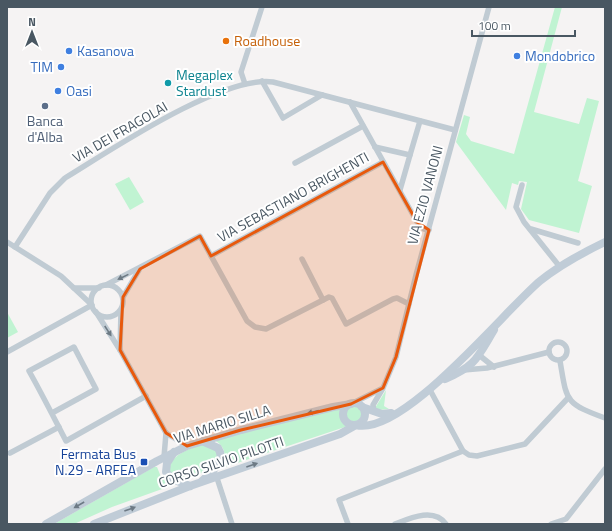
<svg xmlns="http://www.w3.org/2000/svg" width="612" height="531" font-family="'Titillium Web',sans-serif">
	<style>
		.green { fill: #c0f3d2 }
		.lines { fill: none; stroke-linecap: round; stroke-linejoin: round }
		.street { stroke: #c0cbd3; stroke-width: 5.5 }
		.secondary { stroke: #c0ccd7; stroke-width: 8 }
		.oneway { fill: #6d7a84 }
		.oneway2 { fill: #6d7a85 }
		.marked { fill: #e8590c; fill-opacity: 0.2; stroke: #e8590c; stroke-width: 3; stroke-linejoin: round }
		.food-dot { fill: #e8710a; stroke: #fff; stroke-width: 1.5 }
		.shop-dot { fill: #3f7fe0; stroke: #fff; stroke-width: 1.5 }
		.culture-dot { fill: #0f9aa8; stroke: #fff; stroke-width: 1.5 }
		.service-dot { fill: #5c6f8a; stroke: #fff; stroke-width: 1.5 }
		.transit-dot { fill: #1a4fb4; stroke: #fff; stroke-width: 1.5 }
		.labels { text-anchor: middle; stroke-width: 4; stroke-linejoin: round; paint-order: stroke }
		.food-label { font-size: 14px; fill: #c56008; stroke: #fff; text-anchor: start }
		.shop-label { font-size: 14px; fill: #366cbe; stroke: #fff; text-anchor: start }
		.culture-label { font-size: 14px; fill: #0d838f; stroke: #fff; text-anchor: start }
		.service-label { font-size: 14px; fill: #4e5e75; stroke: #fff }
		.street-label { font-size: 14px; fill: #495762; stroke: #fff }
		.transit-label { font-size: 14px; fill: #164399; stroke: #fff; text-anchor: end }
	</style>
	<rect width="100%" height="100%" fill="#f5f3f3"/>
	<g class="green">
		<polygon points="555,7 562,7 534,112 579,124 587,98 599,101 578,181 592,186 579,233 529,220 521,209 527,182 519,181 518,185 512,183 506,210 456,142 464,115 470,117 466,134 471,141 514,154"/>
		<polygon points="129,177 144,202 130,210 115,184"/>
		<polygon points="7,312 18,332 7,338"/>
		<polygon points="386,390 384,406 389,409 379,410 375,408"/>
		<circle cx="354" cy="414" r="8"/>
		<path d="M342 407 341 419 348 426 219 469C228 459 226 446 214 440Z"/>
		<path d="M202 445 207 446 217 451V459C207 473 185 485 170 472 167 456 190 448 202 445Z"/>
		<polygon points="154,467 157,467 161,477 176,484 112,507 74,524 54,524"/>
	</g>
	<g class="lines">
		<g class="street">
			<polyline points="262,81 283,118 322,95"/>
			<polyline points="245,84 241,72 262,7"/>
			<polyline points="350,102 417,222 424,229 429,230"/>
			<polyline points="375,147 410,155 400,190"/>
			<polyline points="410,155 420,121"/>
			<polyline points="295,163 363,126"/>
			<polyline points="522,185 516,207 524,222 560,267"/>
			<polyline points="531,229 578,243"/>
			<polyline points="7,242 61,276 92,305 7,352"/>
			<path d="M15 247 50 193 65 178C111 150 222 75 273 82L455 130"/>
			<polyline points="211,256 383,162"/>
			<polyline points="302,259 323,300"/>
			<polyline points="106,285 200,236 247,321 255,327 266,329 329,297 332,298 346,324 393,299 397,298 409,304"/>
			<circle cx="107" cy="301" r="16"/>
			<polyline points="74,288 99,288"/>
			<polyline points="123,297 139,270"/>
			<polyline points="96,312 120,350 166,433 187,446"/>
			<circle cx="558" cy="351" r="9"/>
			<polyline points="120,350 121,310"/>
			<polyline points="479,355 494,367"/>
			<path d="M560 361C567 401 564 403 605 418"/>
			<polyline points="464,370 487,368 549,352"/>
			<polyline points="351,404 381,389"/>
			<polyline points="374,412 373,405 383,388 396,357 416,275 489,7"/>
			<path d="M52 413 96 389 74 347 29 371C42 394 54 418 66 441L146 396"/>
			<polyline points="463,451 469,455 477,456 525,444 568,398"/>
			<polyline points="10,453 59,427"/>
			<polyline points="164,457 166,433"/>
			<polyline points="216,475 232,524"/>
			<polyline points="348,524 339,500 463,451 430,390"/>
			<path d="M395 524C410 518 434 507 446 524"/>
			<polyline points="551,524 566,519 605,469"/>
		</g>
		<g class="secondary">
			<path d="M445 379C476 366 477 358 494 330"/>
			<circle cx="354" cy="414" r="11"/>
			<polyline points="362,407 382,414 391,413"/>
			<polyline points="174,452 167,463 166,472 172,479 190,486"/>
			<path d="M202 481C211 472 227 462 218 448L202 441"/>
			<polyline points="46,524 157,461 187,446 241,430 333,407 351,404"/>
			<path d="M94 524 190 486 340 434 356 425C403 437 504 311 540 281 560 265 582 253 605 242"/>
		</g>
	</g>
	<defs><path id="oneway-solid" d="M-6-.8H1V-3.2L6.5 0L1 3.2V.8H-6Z"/></defs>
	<g class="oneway">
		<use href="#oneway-solid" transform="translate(123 277) rotate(154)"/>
		<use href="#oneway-solid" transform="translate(108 331) rotate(57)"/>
	</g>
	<g class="oneway2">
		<use href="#oneway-solid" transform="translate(313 412) rotate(166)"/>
		<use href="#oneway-solid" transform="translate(252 465) rotate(-19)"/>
		<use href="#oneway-solid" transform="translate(79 505) rotate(150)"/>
		<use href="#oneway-solid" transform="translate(130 509) rotate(-20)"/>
	</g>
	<path class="marked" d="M383 162 417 222 429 230 396 357 383 388 351 404 241 430 187 446 166 433 120 350 123 297 140 269 200 236 211 256Z"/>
	<circle class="food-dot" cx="226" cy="41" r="4"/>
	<g class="shop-dot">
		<circle cx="69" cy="51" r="4"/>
		<circle cx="517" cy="56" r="4"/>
		<circle cx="61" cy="67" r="4"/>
		<circle cx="58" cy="91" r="4"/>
	</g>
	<circle class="culture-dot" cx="168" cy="83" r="4"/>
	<circle class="service-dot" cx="45" cy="106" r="4"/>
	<rect class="transit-dot" x="140" y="458" width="8" height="8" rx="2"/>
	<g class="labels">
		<g class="food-label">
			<text x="234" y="46">Roadhouse</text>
		</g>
		<g class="shop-label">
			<text x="77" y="56">Kasanova</text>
			<text x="525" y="61">Mondobrico</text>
			<text x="53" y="72" text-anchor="end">TIM</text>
			<text x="66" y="96">Oasi</text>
		</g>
		<g class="culture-label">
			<text x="176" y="80">Megaplex<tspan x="176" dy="16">Stardust</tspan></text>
		</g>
		<g class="service-label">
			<text x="45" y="126">Banca<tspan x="45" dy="16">d'Alba</tspan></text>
		</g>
		<g class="street-label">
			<text transform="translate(120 132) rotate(-30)" y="5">VIA DEI FRAGOLAI</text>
			<text transform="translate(425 195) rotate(-75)" y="5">VIA EZIO VANONI</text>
			<text transform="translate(293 197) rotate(-29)" y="5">VIA SEBASTIANO BRIGHENTI</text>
			<text transform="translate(222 424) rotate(-17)" y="5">VIA MARIO SILLA</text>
			<text transform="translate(221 462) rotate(-19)" y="5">CORSO SILVIO PILOTTI</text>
		</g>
		<g class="transit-label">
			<text x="136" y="459">Fermata Bus<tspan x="136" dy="16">N.29 - ARFEA</tspan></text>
		</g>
	</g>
	<rect width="612" height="531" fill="none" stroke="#495762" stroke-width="16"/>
	<g transform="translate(32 32)" stroke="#ffffff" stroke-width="3" paint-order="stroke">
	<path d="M0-3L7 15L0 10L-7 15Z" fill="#495762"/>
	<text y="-6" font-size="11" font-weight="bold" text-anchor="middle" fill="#495762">N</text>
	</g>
	<path d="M472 30v6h103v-6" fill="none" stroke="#495762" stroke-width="2"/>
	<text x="478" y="30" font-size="12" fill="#495762" stroke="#ffffff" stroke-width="3" paint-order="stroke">100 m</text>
</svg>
